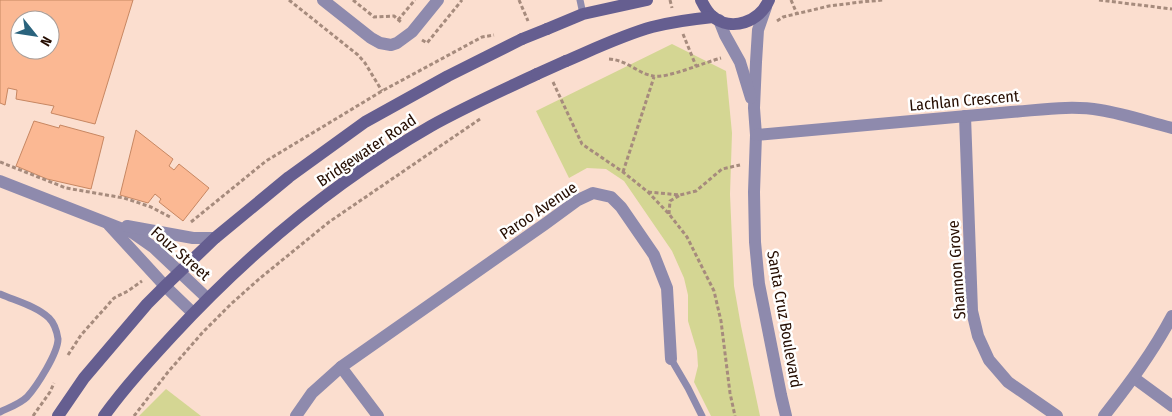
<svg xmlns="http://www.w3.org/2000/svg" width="1172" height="416" font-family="'Fira Sans Condensed',sans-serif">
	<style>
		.green { fill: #d4d693 }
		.building { fill: #fbb893; stroke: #c78762; fill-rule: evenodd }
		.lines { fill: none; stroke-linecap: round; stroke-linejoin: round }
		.path { stroke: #a68b7d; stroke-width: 3; stroke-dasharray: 4 2.5; stroke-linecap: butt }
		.lane { stroke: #8e8aad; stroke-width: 7 }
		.street { stroke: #8e8aad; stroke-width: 12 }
		.secondary { stroke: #655e90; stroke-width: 12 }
		.secondary-bridge { stroke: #655e90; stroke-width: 12 }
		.labels { text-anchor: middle; stroke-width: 5; stroke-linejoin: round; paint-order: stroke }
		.street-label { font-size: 16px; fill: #250d01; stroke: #fff }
	</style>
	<rect width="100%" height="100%" fill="#fbdecf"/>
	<g class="green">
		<polygon points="672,44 726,71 732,133 730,194 734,286 741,326 760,416 711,416 694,382 698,366 697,351 688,321 688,295 684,278 672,251 624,181 606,169 587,168 569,178 536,111"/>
		<polygon points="166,389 201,416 139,416"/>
	</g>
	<g class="building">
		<path d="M0 0H133L95 124 51 113 54 106 16 99 17 90 8 88 5 105 0 103ZM20 20H50V50H20Z"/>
		<polygon points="34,121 59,128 60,125 104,137 91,189 47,179 16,166"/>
		<polygon points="136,130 173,159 169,166 174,170 179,164 209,188 183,221 159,202 161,199 155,194 148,203 120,195"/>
	</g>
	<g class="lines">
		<g class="path">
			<polyline points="289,0 358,55 365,63 382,91"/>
			<polyline points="353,0 374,17 394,16 402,23"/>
			<polyline points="519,0 528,21"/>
			<polyline points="670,0 672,8"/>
			<polyline points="791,0 797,14"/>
			<polyline points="1099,0 1172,9"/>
			<polyline points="398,20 415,0"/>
			<polyline points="777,21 783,17 829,6 861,2 883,0"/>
			<polyline points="683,34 696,66"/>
			<polyline points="422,40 427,43 462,0"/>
			<path d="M609 59C627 60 637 73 653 76 666 79 706 62 721 58"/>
			<polyline points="553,82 582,144 623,172 648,192 669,214 687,237 714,291 721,321 730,393 735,416"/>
			<polyline points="0,162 66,188 124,198 151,207 172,218"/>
			<polyline points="623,172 654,77"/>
			<polyline points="648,192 680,195 696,191 722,169 740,165"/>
			<polyline points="669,214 670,201 680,195"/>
			<polyline points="191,222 266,161 382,91 482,37 494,35"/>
			<polyline points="68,355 81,335 114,298 128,291 142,281"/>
			<polyline points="33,416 50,392 54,383"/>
			<polyline points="134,416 168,372 203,332 231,304 259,279 329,222 480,119"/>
		</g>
		<g class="lane">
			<polyline points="580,0 583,14"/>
			<path d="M0 294C16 301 36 306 49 318 54 323 57 332 58 339 58 353 37 386 27 397 20 404 8 408 0 412"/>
			<polyline points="671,359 688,388 702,416"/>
		</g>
		<g class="street">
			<polyline points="323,0 371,38 380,43 391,45 397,43 412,32 438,0"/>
			<polyline points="766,7 758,30 756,62 754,108 756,135 754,192 755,242 759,284 781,395 786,416"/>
			<polyline points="719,20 725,35 740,62 751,98"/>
			<polyline points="965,116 972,311 978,336 989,360 1008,382 1057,416"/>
			<path d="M756 135 1011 112C1040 110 1071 105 1100 110 1125 114 1148 122 1172 128"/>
			<polyline points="0,181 133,233 153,247 207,298"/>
			<polyline points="109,225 165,286 193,313"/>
			<polyline points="127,226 193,238 215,238"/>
			<polyline points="341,367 378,416"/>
			<polyline points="1134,378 1172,406"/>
			<polyline points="296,416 312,393 341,367 545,224 578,200 593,193 611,197 621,207 654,255 667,288 671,359"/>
			<path d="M1104 416C1129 384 1153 352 1172 316"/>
		</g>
		<g class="secondary">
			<path d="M701 0C704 6 707 12 712 16 732 33 760 21 769 0"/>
			<polyline points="547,29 583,14 647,0"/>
			<path d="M566 61C594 49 623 35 652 27 672 22 693 19 713 17"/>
			<polyline points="58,416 84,378 147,304 165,286 215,238 289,177 365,122 448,76 522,39"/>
			<path d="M104 416C125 387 149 361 173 335 248 254 335 181 431 126 465 107 501 91 537 74"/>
		</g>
		<g class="secondary-bridge">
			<polyline points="522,39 547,29"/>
			<polyline points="537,74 566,61"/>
		</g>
	</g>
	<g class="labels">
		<g class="street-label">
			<text transform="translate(964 100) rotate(-5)" y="6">Lachlan Crescent</text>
			<text transform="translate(366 150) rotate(-34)" y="6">Bridgewater Road</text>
			<text transform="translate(538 210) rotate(-34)" y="6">Paroo Avenue</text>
			<text transform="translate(181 253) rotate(41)" y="6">Fouz Street</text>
			<text transform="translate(956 270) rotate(-94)" y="6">Shannon Grove</text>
			<text transform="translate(785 319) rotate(80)" y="6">Santa Cruz Boulevard</text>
		</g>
	</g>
	<g transform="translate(35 35) rotate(120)"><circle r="24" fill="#ffffff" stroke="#a89e99"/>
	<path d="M0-4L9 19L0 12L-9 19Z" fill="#2a637d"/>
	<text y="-8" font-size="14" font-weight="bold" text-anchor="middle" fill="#250d01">N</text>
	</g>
</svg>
